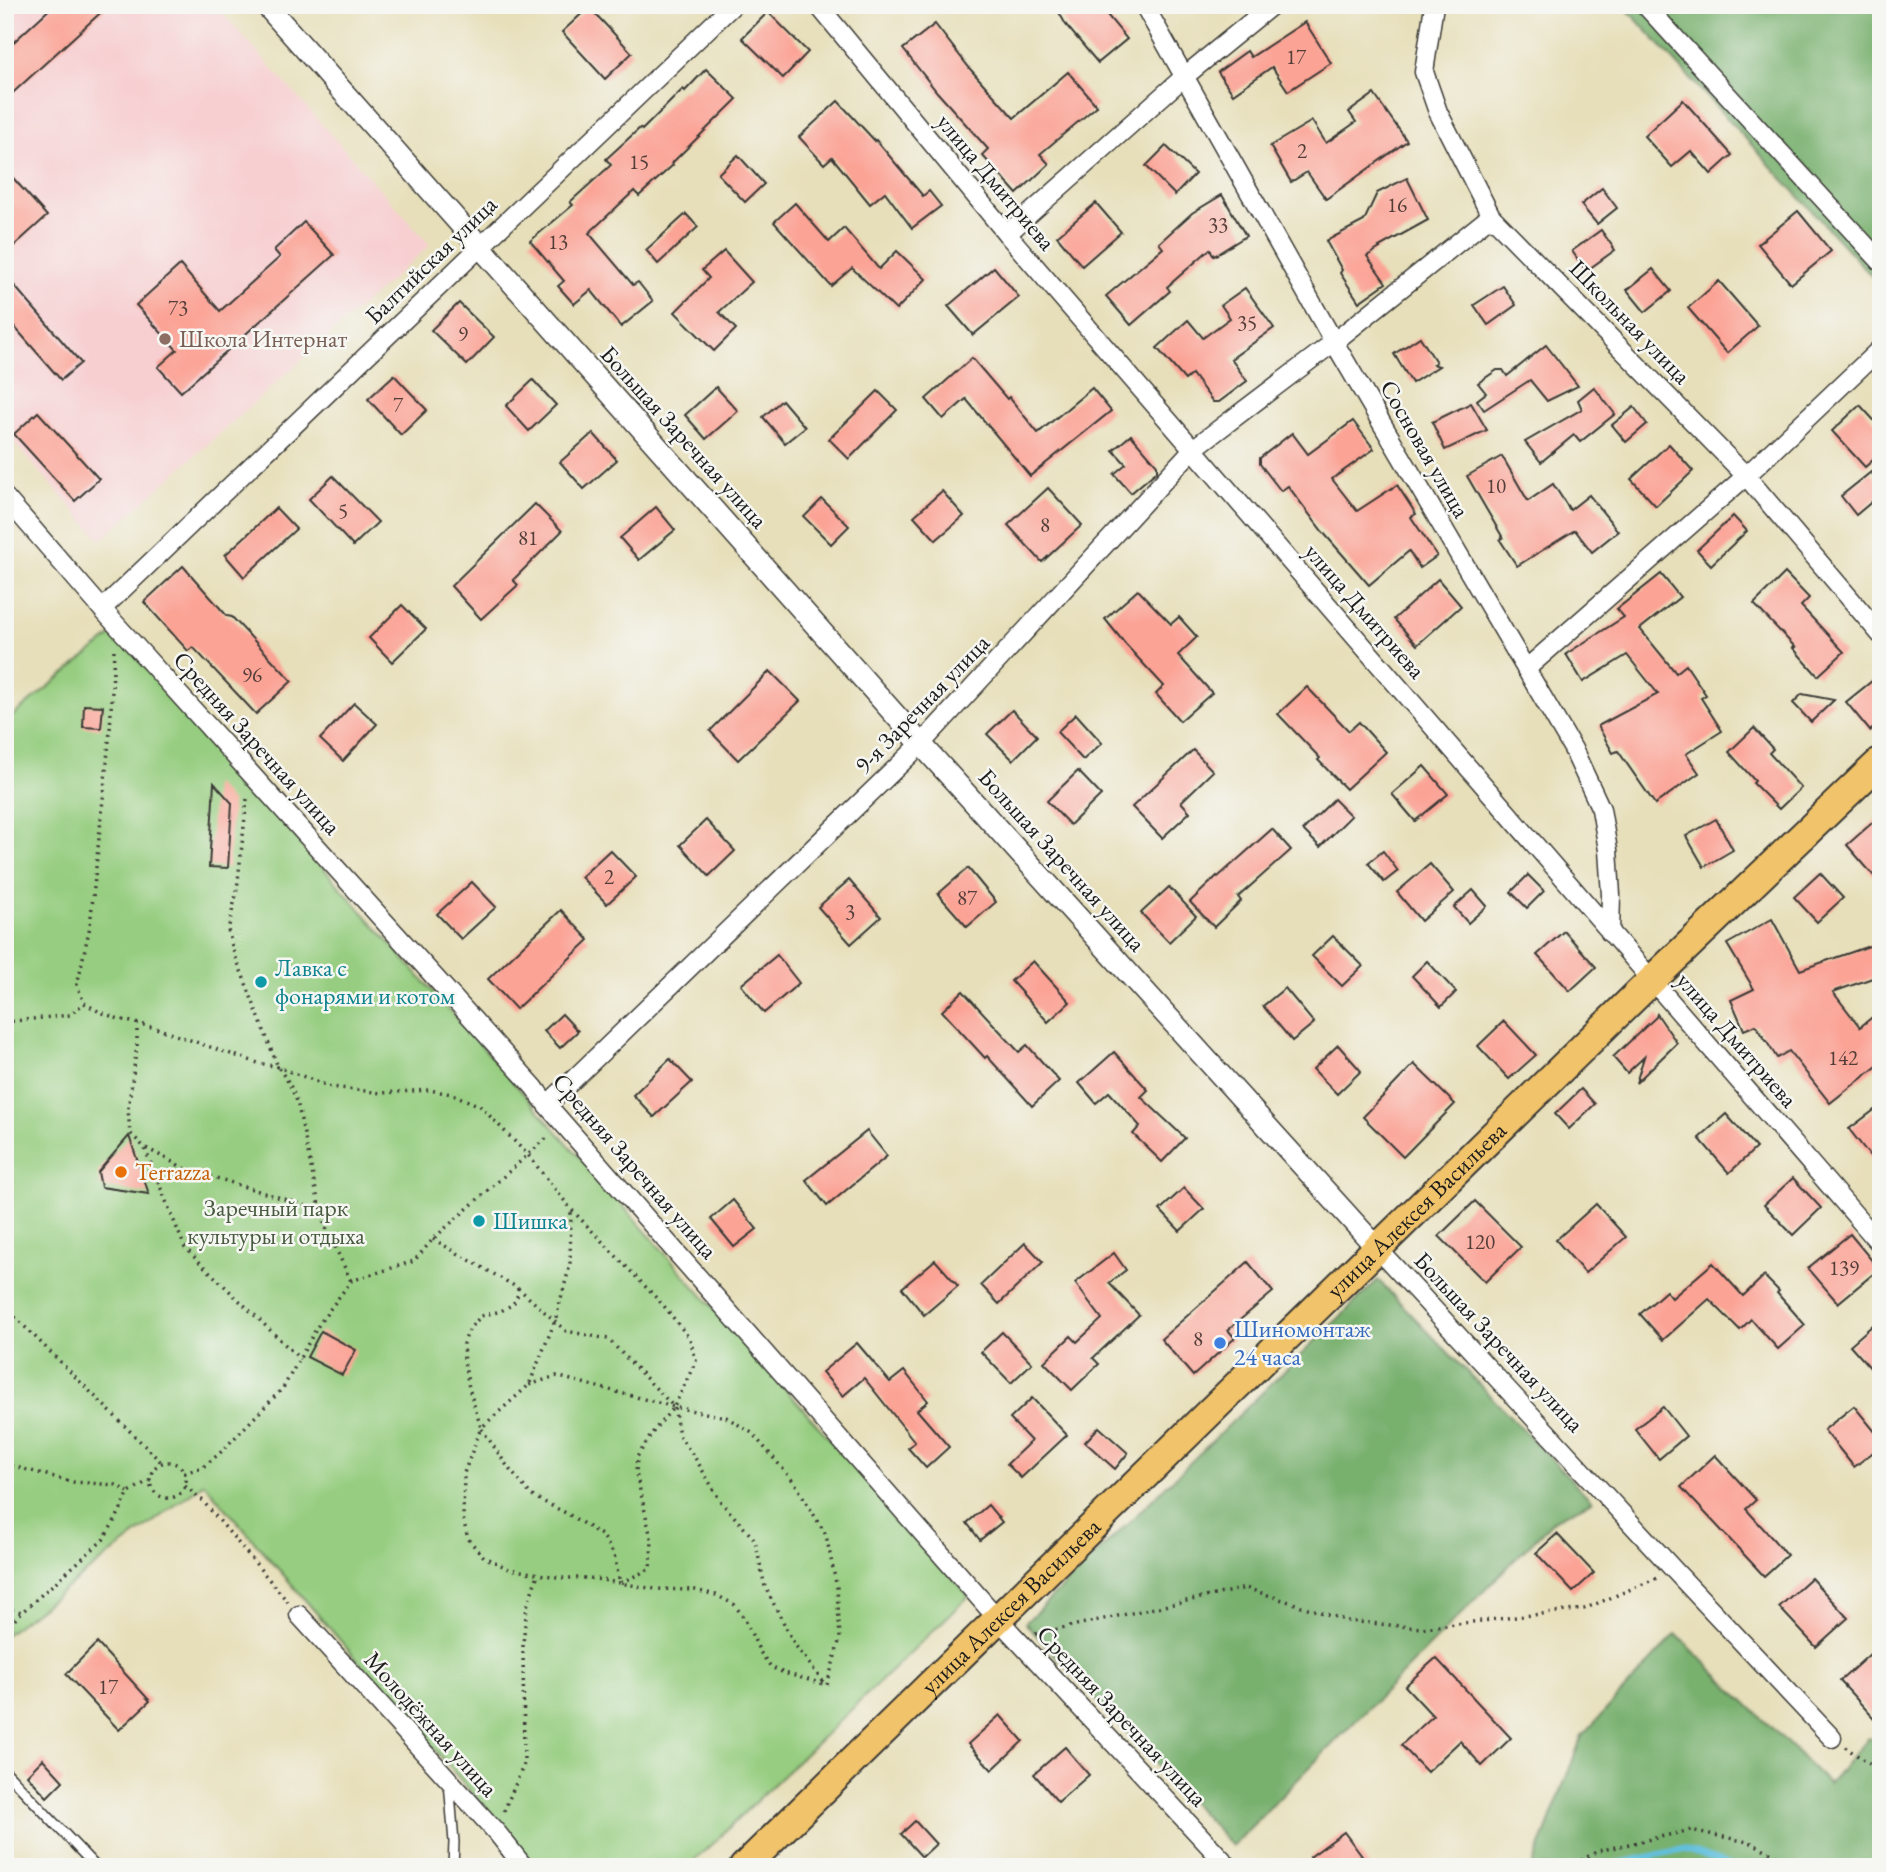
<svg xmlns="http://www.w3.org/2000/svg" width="1886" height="1872" font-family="'EB Garamond',serif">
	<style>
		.built { fill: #f7cfd1 }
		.green { fill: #96cd80; stroke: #59744e; stroke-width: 2 }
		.forest { fill: #78b06e; stroke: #4a6645; stroke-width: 2 }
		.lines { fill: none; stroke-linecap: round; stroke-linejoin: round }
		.stream { stroke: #60c0de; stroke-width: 6 }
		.building { fill: #fba395 }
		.service-casing { stroke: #3a3934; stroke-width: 12 }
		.minor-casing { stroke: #3a3934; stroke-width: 21 }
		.tertiary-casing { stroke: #3a3934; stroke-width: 24 }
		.primary-casing { stroke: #3a3934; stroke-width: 32 }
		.path { stroke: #3a3934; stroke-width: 3.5; stroke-dasharray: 2 5; stroke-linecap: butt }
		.service { stroke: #fff; stroke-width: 9 }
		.minor { stroke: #fff; stroke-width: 18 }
		.tertiary { stroke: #fff; stroke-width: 21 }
		.primary { stroke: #f1c36a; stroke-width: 28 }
		.education-dot { fill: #8d6e63; stroke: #f6f6f2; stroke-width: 2.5 }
		.culture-dot { fill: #0f9aa8; stroke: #f6f6f2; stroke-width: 2.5 }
		.food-dot { fill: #e8710a; stroke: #f6f6f2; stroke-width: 2.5 }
		.shop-dot { fill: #3f7fe0; stroke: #f6f6f2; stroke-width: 2.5 }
		.labels { text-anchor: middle; stroke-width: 5; stroke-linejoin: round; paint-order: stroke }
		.number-label { font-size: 21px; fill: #543e3a }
		.street-label { font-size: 24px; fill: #1c1c1c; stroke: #f6f6f2 }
		.education-label { font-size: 24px; fill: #785e54; stroke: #f6f6f2; text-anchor: start }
		.culture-label { font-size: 24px; fill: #0d838f; stroke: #f6f6f2; text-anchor: start }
		.food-label { font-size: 24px; fill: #c56008; stroke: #f6f6f2; text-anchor: start }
		.park-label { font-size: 24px; fill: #475a3f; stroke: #f6f6f2 }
		.shop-label { font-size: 24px; fill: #366cbe; stroke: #f6f6f2; text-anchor: start }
	</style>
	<rect width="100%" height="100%" fill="#f6f6f2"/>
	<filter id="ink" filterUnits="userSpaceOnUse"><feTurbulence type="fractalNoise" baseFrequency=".0143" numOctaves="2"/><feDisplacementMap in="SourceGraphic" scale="14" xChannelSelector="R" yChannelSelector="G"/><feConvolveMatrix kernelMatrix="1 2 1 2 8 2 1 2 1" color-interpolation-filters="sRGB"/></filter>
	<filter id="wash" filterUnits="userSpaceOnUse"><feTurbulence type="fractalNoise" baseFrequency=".00686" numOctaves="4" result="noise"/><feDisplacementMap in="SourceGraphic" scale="28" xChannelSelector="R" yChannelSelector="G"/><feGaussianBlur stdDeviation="1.57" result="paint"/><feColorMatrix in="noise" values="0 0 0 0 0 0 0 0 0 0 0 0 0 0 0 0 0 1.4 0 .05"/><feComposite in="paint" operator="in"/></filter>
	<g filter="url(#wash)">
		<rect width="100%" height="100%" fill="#e7dfba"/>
		<polygon class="built" points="5,5 215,5 430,245 101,540 5,433"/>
		<polygon class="green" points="115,633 969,1596 688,1867 536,1867 204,1483 5,1635 5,722"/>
		<g class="forest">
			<polygon points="1623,5 1881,5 1881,286"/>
			<polygon points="1378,1280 1592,1501 1555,1519 1232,1846 1025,1623"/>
			<polygon points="1676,1634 1829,1784 1868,1738 1881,1741 1881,1867 1532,1867 1582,1736"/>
		</g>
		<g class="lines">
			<polyline class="stream" points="1603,1867 1683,1849 1736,1867"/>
		</g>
		<g id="blocks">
			<g class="building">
				<polygon points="54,5 109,5 5,100 5,50"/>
				<polygon points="1055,5 1099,5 1127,39 1098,63 1066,25"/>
				<polygon points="589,7 632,53 605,79 562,32"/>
				<polygon points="768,12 808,52 783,78 742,38"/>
				<polygon points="1305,22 1331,63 1288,91 1272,67 1233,94 1218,72 1247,51 1251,57"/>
				<polygon points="935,24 971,70 1014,118 1068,72 1097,106 1040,154 1049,164 1017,194 982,155 988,149 937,92 903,49"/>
				<polygon points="706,69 737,99 672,163 673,165 639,196 634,191 589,233 633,285 638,282 653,301 621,327 591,290 574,304 558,286 564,281 530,241 573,205 570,202 611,165 606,159 640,128 642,130 683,89 685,91"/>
				<polygon points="1374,94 1407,141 1326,199 1307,172 1291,182 1270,146 1312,121 1326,143 1356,122 1349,112"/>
				<polygon points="1683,100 1732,155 1711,174 1691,151 1672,167 1644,136"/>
				<polygon points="838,101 875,141 876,140 923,196 929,191 941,206 912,228 885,192 870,204 832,157 824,164 799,137"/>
				<polygon points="1166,146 1195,174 1175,195 1146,166"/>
				<polygon points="738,155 764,184 745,202 718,174"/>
				<polygon points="5,169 47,216 5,254"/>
				<polygon points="1407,178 1428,220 1379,247 1380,248 1367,256 1386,283 1359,302 1340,273 1342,270 1326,241 1364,221 1377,193"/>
				<polygon points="1602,188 1617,208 1597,224 1581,205"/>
				<polygon points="1222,195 1246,236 1214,256 1210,249 1167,287 1170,291 1131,325 1106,296 1163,248 1159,243 1192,213"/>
				<polygon points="795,203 829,242 844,228 879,269 897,251 926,279 896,310 852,268 831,286 774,222"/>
				<polygon points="1096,203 1121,232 1082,266 1057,236"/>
				<polygon points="1798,211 1831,251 1791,284 1758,244"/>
				<polygon points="686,214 698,227 658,264 646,250"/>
				<polygon points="304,222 334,255 181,392 158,367 177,350 136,305 180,265 220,311 280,257 274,250"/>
				<polygon points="1601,230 1615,250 1586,271 1572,251"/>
				<polygon points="724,251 752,282 719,312 736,329 714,351 675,312 709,278 702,270"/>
				<polygon points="994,267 1019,297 973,335 948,306"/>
				<polygon points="1653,269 1671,291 1645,312 1627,290"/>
				<polygon points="5,275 81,363 61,380 5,316"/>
				<polygon points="1719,281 1758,326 1727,353 1688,308"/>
				<polygon points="1503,286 1516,305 1488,325 1474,305"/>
				<polygon points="1245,288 1274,328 1231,359 1247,381 1219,402 1213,402 1192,374 1185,380 1157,348 1188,320 1203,338 1230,318 1221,305"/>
				<polygon points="459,303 494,337 467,365 431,330"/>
				<polygon points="1420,337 1436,362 1433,364 1439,366 1412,383 1394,354"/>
				<polygon points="1546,345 1578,386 1547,401 1530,380 1484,410 1477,400 1486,393 1478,383 1497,370 1503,370 1507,376"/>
				<polygon points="972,358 1007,399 1009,397 1038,433 1092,388 1111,411 1030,476 966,399 943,419 926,399"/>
				<polygon points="394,375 427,410 401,435 368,399"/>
				<polygon points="533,380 556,405 529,431 506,406"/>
				<polygon points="716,387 738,411 706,439 685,415"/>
				<polygon points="1594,387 1615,414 1580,442 1574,435 1541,462 1525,442 1582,409 1578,400"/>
				<polygon points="878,391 897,410 849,459 829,439"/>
				<polygon points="782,400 805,427 785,443 763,417"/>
				<polygon points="1471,403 1487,430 1445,450 1432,422"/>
				<polygon points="1860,405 1881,428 1881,453 1865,467 1832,431"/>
				<polygon points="1634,407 1647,424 1626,442 1612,425"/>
				<polygon points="38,412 99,479 75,501 14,434"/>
				<polygon points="1353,421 1374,449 1332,479 1357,511 1397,485 1416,514 1411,517 1437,556 1420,568 1409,551 1369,585 1322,531 1288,486 1281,491 1260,464 1260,458 1292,433 1308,454"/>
				<polygon points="593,433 617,460 584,489 560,462"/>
				<polygon points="1131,435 1157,465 1157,471 1131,493 1114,474 1126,464 1113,450"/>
				<polygon points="1669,444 1693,471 1656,506 1631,479"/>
				<polygon points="1502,456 1528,501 1553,484 1570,510 1589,495 1618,531 1592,552 1575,530 1517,566 1500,540 1503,538 1467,476"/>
				<polygon points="1871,472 1881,485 1881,494 1856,515 1841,496"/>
				<polygon points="333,476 378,522 353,546 309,499"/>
				<polygon points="1048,488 1082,525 1042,562 1008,525"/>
				<polygon points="942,491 964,516 936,540 914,516"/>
				<polygon points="822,499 849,526 831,544 804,517"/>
				<polygon points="535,504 562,531 513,580 518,585 481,619 451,586"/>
				<polygon points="656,507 675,530 639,560 620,538"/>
				<polygon points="276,508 296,529 244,577 225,555"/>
				<polygon points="1733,516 1747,531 1711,565 1697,550"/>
				<polygon points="183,566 227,616 232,617 292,681 256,714 193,647 188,651 144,602"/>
				<polygon points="1785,573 1809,598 1801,606 1844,652 1818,676 1793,648 1795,647 1754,604"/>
				<polygon points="1661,574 1680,597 1640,629 1676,673 1686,665 1706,695 1701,698 1722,731 1686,754 1699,773 1655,804 1618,751 1613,753 1598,726 1658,694 1627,655 1583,682 1566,654 1624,617 1617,609"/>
				<polygon points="1438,579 1461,606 1417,645 1394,619"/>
				<polygon points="1138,590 1171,624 1179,617 1197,637 1178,655 1212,693 1180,721 1156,694 1164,686 1126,645 1105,619"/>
				<polygon points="402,605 426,629 392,662 369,638"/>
				<polygon points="770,671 800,701 738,760 710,731"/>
				<polygon points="1872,681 1881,692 1881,722 1870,731 1846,702"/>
				<polygon points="1307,687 1349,731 1359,722 1386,752 1346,789 1318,760 1320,758 1278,714"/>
				<polygon points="1802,694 1834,700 1811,722 1793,703"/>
				<polygon points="354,703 377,724 343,761 320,739"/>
				<polygon points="84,705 103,706 101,728 83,727"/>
				<polygon points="1012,710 1037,736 1013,760 987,734"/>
				<polygon points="1076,714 1102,743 1083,760 1057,732"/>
				<polygon points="1754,728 1773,749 1769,753 1801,788 1779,809 1753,783 1755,781 1729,752"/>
				<polygon points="1193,750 1213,771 1181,802 1190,812 1162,838 1132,807"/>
				<polygon points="1424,766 1448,794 1415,821 1392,794"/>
				<polygon points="1078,771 1101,795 1070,825 1047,801"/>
				<polygon points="214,783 232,803 228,868 209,867"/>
				<polygon points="1334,799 1351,816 1320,847 1303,830"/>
				<polygon points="1881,815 1881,884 1847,845"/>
				<polygon points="1716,819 1733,850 1704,867 1686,836"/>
				<polygon points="706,820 735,851 709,876 680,845"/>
				<polygon points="1272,829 1291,850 1238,897 1241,901 1214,927 1190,902 1217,876 1218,877"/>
				<polygon points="610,850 636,877 607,904 581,877"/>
				<polygon points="1383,851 1398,871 1384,882 1368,863"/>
				<polygon points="1430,864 1454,892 1421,921 1397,892"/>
				<polygon points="968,868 996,902 967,927 938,894"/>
				<polygon points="1820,873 1843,898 1817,922 1794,897"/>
				<polygon points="1528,875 1544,891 1527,908 1511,892"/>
				<polygon points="849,880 881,917 851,944 818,907"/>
				<polygon points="472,882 496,907 461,939 437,914"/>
				<polygon points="1169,887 1196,916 1169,942 1141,913"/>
				<polygon points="1473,890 1487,906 1468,923 1454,907"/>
				<polygon points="561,910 589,940 516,1009 488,979"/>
				<polygon points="1772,919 1800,970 1881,942 1881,975 1833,992 1860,1027 1881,1010 1881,1063 1830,1103 1789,1051 1777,1058 1756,1025 1744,1030 1731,1000 1754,989 1727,944"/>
				<polygon points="1564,931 1596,967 1570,991 1537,955"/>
				<polygon points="1333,936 1363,966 1342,986 1312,956"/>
				<polygon points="777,955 799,983 764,1013 741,985"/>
				<polygon points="1033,961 1070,1002 1048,1022 1011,981"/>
				<polygon points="1427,961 1456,992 1441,1007 1412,976"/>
				<polygon points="1285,988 1314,1023 1292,1041 1263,1006"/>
				<polygon points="963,991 1019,1052 1027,1045 1059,1081 1032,1106 987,1056 985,1058 942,1011"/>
				<polygon points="562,1014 578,1031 560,1048 544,1031"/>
				<polygon points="1657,1014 1677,1043 1636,1083 1644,1057 1627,1073 1613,1057 1656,1017"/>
				<polygon points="1504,1021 1536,1055 1509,1079 1478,1046"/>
				<polygon points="1338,1045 1361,1071 1337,1094 1313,1069"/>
				<polygon points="1114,1052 1148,1090 1141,1097 1185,1138 1162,1162 1133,1134 1140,1126 1109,1092 1096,1103 1079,1083"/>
				<polygon points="670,1059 692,1082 654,1117 633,1095"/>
				<polygon points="1414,1064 1455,1104 1403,1157 1363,1117"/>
				<polygon points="1581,1089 1595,1104 1569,1129 1555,1114"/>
				<polygon points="1881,1105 1881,1170 1849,1129"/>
				<polygon points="1726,1114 1756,1148 1729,1173 1699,1138"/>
				<polygon points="867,1131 887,1156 827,1206 806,1180"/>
				<polygon points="129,1136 149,1194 101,1187 98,1172"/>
				<polygon points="1793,1178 1821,1208 1793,1235 1764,1205"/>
				<polygon points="1184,1188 1204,1209 1180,1231 1160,1210"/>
				<polygon points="733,1200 757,1229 734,1247 711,1219"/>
				<polygon points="1475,1201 1521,1247 1485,1282 1439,1236"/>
				<polygon points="1596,1204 1626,1237 1585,1273 1556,1240"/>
				<polygon points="1850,1234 1879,1269 1838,1303 1808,1268"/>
				<polygon points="1025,1243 1043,1262 999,1304 981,1285"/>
				<polygon points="1114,1253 1126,1270 1109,1283 1139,1315 1093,1358 1099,1364 1072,1390 1044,1362 1071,1336 1077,1342 1102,1319 1075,1283"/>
				<polygon points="935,1260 958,1286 924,1315 902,1288"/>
				<polygon points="1248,1262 1273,1292 1228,1330 1235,1338 1193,1376 1161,1339"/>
				<polygon points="1713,1263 1743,1296 1764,1276 1779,1291 1777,1293 1805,1325 1778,1349 1751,1319 1740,1330 1709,1299 1663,1340 1640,1314 1666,1291 1672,1298"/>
				<polygon points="1881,1318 1881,1380 1850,1345"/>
				<polygon points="321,1331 356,1350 342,1375 307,1357"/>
				<polygon points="1002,1332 1032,1363 1011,1383 981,1352"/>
				<polygon points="857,1343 890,1382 904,1371 928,1401 917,1410 949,1447 926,1468 908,1448 915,1442 864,1378 843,1396 822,1372"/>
				<polygon points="1032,1398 1067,1435 1021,1478 1007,1464 1031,1441 1010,1419"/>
				<polygon points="1854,1406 1881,1439 1881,1446 1854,1467 1824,1430"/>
				<polygon points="1663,1407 1686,1436 1659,1459 1635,1429"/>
				<polygon points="1099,1427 1128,1453 1115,1469 1085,1442"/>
				<polygon points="1715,1455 1756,1500 1746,1509 1787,1555 1764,1576 1681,1487"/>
				<polygon points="988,1505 1002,1522 980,1540 967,1523"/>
				<polygon points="1557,1534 1594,1573 1573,1592 1536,1553"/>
				<polygon points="1811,1578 1848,1618 1816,1647 1779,1607"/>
				<polygon points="97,1643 150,1701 119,1730 66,1674"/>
				<polygon points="1881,1644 1881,1726 1840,1681"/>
				<polygon points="1436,1658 1511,1738 1482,1766 1460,1741 1427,1772 1401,1745 1433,1716 1405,1686"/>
				<polygon points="1000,1715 1023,1741 992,1770 968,1744"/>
				<polygon points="1065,1747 1089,1775 1058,1802 1034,1774"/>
				<polygon points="43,1759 63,1781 47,1797 27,1775"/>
				<polygon points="915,1821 936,1844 922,1857 901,1834"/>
				<polygon points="1344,1832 1370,1867 1317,1867 1310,1857"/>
			</g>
		</g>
	</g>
	<g filter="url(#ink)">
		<use href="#blocks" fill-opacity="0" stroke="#3a3934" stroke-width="2"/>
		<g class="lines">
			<defs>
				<g id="service">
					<polyline points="5,1771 96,1867"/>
					<polyline points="449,1782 454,1842 453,1867"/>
				</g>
				<g id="minor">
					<polyline points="818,5 1007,234 1881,1245"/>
					<polyline points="1144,5 1334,342 1573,749 1601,809 1608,850 1611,895 1610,933"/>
					<polyline points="1434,5 1424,72 1438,112 1491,216 1746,476 1881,635"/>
					<polyline points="1645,5 1881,262"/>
					<polyline points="1007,234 1185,76 1272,5"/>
					<polyline points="5,497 102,609 534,1087 547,1105 998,1619 1229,1867"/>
					<polyline points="102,609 733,5"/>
					<polyline points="1526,669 1746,476 1881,348"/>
					<polyline points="547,1105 921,744 1193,449 1334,342 1491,216"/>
					<polyline points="1378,1249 1675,1571 1832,1738"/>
					<polyline points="299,1615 498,1834 524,1867"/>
				</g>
				<polyline id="tertiary" points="266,5 921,744 1378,1249"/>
				<g id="primary">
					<path id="s1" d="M744 1867 1652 980 1881 761"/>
				</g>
			</defs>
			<use href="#service" class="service-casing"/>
			<use href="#minor" class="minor-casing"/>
			<use href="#tertiary" class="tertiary-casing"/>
			<use href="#primary" class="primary-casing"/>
			<g class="path">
				<polyline points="114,650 110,731 90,926 77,985 84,1003 100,1012 119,1019 156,1028 213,1048 258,1063 278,1067 331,1087 382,1093 429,1090 452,1094 480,1106 528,1155 571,1209 664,1306 690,1339 696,1361 674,1407 655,1429 637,1457 636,1473 652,1542 650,1569 620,1583 614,1555 603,1536 568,1514 532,1496 510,1470 481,1428 529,1385 555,1321 570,1265 571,1209"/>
				<polyline points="247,799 237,890 228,930 233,950 278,1067 289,1083 297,1101 322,1219 351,1281"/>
				<polyline points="5,1022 70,1015 84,1003"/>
				<polyline points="137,1023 137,1046 128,1109 130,1133 144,1147 184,1168 320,1210"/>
				<polyline points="145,1149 185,1248 300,1359"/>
				<polyline points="433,1239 518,1288 566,1331 608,1339 674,1407 679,1435 697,1461 721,1502 755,1540 765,1587 795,1645 825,1684"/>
				<polyline points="518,1288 517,1297 513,1304 501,1311 481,1316 470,1328 463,1344 464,1361 469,1388 481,1428 464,1473 463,1518 468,1539 484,1557 509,1569 563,1578 590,1578 655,1589 695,1590 716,1595 735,1605 745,1620 760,1652 771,1667 784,1673 827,1685 840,1638 837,1588 826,1535 795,1483 752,1433 726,1417 674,1407 556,1376 529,1385"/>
				<polyline points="5,1307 162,1463"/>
				<circle cx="168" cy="1480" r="18"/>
				<polyline points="5,1464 73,1482 116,1485 128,1492"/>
				<polyline points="184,1473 203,1467 219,1454 283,1388 319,1324 351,1281 414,1261 433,1239 549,1136"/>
				<polyline points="185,1486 202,1500 288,1602"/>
				<polyline points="5,1608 22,1612"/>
				<polyline points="5,1630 22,1612 103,1540 117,1517 129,1492 150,1480"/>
				<polyline points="1035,1634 1246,1588 1348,1621 1421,1628 1584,1609 1657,1578"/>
				<polyline points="1845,1747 1881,1772"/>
				<polyline points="504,1811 524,1764 523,1643 527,1606 538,1574"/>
				<polyline points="1569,1867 1598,1851 1691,1830 1752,1843 1800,1867"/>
			</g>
			<use href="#service" class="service"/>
			<use href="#minor" class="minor"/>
			<use href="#tertiary" class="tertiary"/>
			<use href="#primary" class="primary"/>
		</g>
	</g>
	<circle class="education-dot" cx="165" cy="339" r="7"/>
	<g class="culture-dot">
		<circle cx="261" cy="982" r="7"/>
		<circle cx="479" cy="1221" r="7"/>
	</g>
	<circle class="food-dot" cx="121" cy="1172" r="7"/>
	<circle class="shop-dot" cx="1220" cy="1343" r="7"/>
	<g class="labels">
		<g class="number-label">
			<text x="1296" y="64">17</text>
			<text x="1302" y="158">2</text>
			<text x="639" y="169">15</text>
			<text x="1397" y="212">16</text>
			<text x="1218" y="232">33</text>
			<text x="558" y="249">13</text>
			<text x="178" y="315">73</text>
			<text x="1247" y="330">35</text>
			<text x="463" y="341">9</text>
			<text x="398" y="412">7</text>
			<text x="1496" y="493">10</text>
			<text x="343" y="518">5</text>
			<text x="1045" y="532">8</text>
			<text x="528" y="545">81</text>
			<text x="252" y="682">96</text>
			<text x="609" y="884">2</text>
			<text x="967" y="905">87</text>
			<text x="850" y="919">3</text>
			<text x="1843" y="1065">142</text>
			<text x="1480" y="1249">120</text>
			<text x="1844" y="1275">139</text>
			<text x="1198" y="1346">8</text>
			<text x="108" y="1694">17</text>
		</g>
		<g class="street-label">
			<text transform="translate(996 182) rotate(50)" y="8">улица Дмитриева</text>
			<text transform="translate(431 260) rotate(-44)" y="8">Балтийская улица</text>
			<text transform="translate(1630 322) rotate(46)" y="8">Школьная улица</text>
			<text transform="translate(684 437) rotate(48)" y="8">Большая Заречная улица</text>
			<text transform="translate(1425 449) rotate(60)" y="8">Сосновая улица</text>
			<text transform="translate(1365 611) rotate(49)" y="8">улица Дмитриева</text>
			<text transform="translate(922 704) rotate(-46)" y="8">9-я Заречная улица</text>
			<text transform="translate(257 743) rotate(48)" y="8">Средняя Заречная улица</text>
			<text transform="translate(1062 860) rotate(48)" y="8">Большая Заречная улица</text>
			<text transform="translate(1737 1040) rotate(49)" y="8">улица Дмитриева</text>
			<text transform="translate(635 1166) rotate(49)" y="8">Средняя Заречная улица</text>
			<text dy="8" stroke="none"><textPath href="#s1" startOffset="940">улица Алексея Васильева</textPath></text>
			<text transform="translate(1499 1342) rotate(47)" y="8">Большая Заречная улица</text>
			<text dy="8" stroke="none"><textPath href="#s1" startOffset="373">улица Алексея Васильева</textPath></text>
			<text transform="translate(1122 1716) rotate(47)" y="8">Средняя Заречная улица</text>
			<text transform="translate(431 1724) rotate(48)" y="8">Молодёжная улица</text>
		</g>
		<g class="education-label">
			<text x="179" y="347">Школа Интернат</text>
		</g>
		<g class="culture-label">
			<text x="275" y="976">Лавка с<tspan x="275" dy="28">фонарями и котом</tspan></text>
			<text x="493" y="1229">Шишка</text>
		</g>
		<g class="food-label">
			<text x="135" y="1180">Terrazza</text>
		</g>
		<g class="park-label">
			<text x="276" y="1216">Заречный парк<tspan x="276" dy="28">культуры и отдыха</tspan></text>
		</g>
		<g class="shop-label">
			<text x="1234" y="1337">Шиномонтаж<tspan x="1234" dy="28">24 часа</tspan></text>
		</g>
	</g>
	<rect width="1886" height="1872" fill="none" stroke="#f6f6f2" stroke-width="28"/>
</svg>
